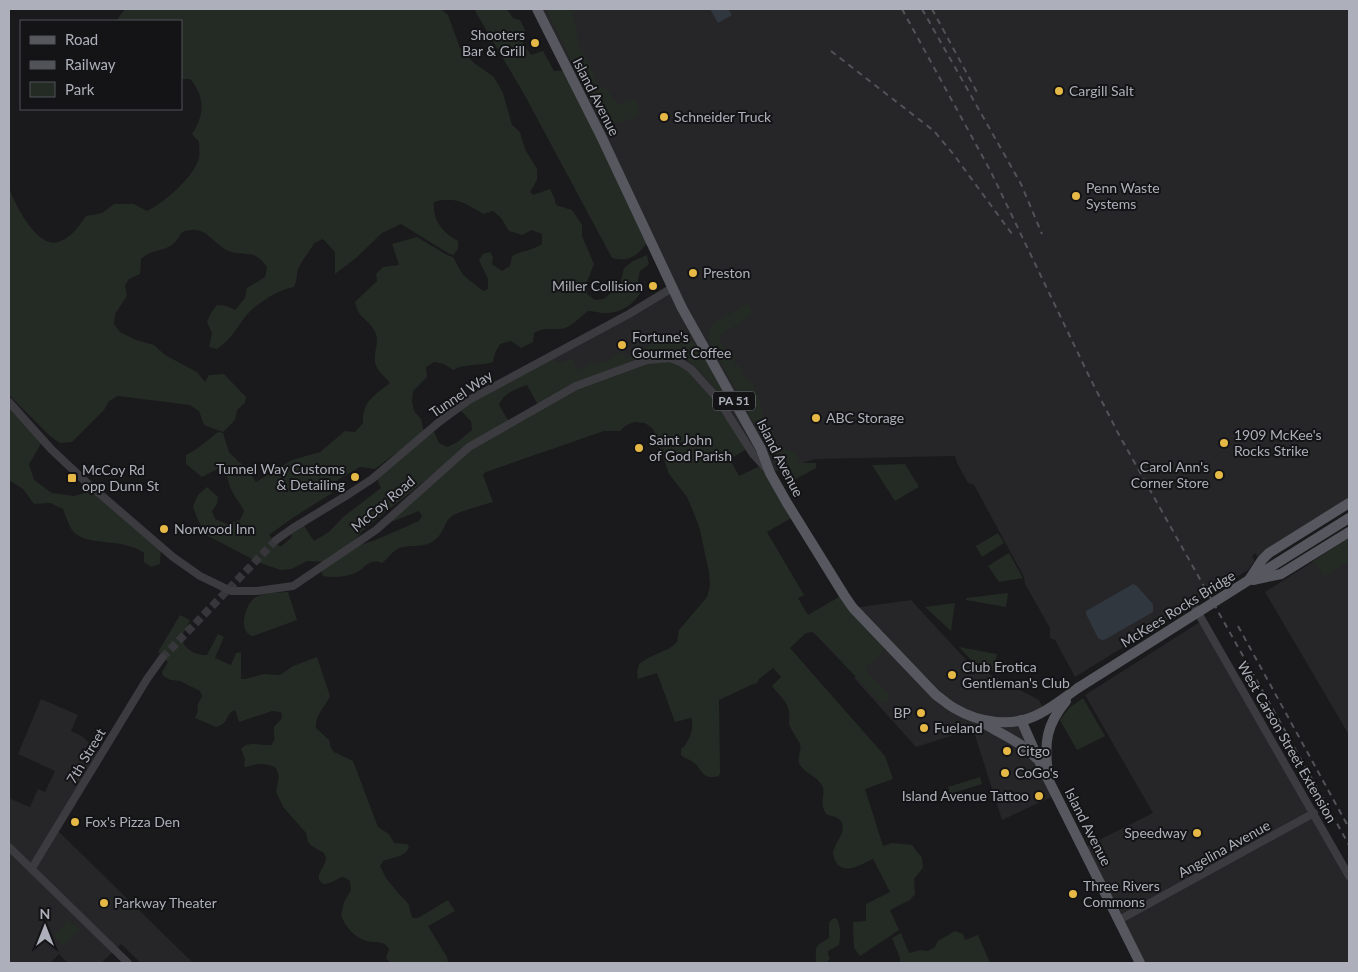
<svg xmlns="http://www.w3.org/2000/svg" width="1358" height="972" font-family="Lato,sans-serif">
	<style>
		.built { fill: #262528 }
		.green { fill: #242b25 }
		.water { fill: #30373f }
		.lines { fill: none; stroke-linecap: round; stroke-linejoin: round }
		.tertiary-tunnel { stroke: #37373b; stroke-width: 8; stroke-dasharray: 8 4; stroke-linecap: butt }
		.tertiary { stroke: #3b3b40; stroke-width: 8 }
		.primary { stroke: #57585f; stroke-width: 10 }
		.rail { stroke: #525359; stroke-width: 2; stroke-dasharray: 6 5; stroke-linecap: butt }
		.primary-bridge { stroke: #57585f; stroke-width: 10 }
		.poi-dot { fill: #e6b947; stroke: #141416; stroke-width: 2 }
		.labels { text-anchor: middle; stroke-width: 4; stroke-linejoin: round; paint-order: stroke }
		.shield { fill: #141416; stroke: #7f8189; stroke-width: 1 }
		.shield-label { font-size: 12px; font-weight: bold; fill: #adb0ba }
		.poi-label { font-size: 14px; fill: #adb0ba; stroke: #141416; text-anchor: start }
		.street-label { font-size: 14px; fill: #adb0ba; stroke: #141416 }
	</style>
	<rect width="100%" height="100%" fill="#1a191b"/>
	<g class="built">
		<polygon points="537,9 1349,9 1349,500 1348,498 1268,548 1258,557 1255,553 1252,556 1255,561 1248,570 1075,677 1055,640 1050,638 1050,628 1025,584 1024,577 974,485 968,483 957,463 955,456 815,459 770,473 734,423 576,386 537,362 672,288"/>
		<polygon points="1349,539 1349,735 1265,592"/>
		<polygon points="911,600 970,664 1039,700 1045,711 1021,720 1056,795 1002,820 973,729 916,747 854,678 889,646 853,608"/>
		<polygon points="1203,620 1349,876 1349,963 1140,963 1083,848 1153,813 1085,695"/>
		<polygon points="41,699 78,715 71,731 82,736 101,755 56,829 193,963 141,963 121,944 101,963 68,963 59,954 50,963 9,962 9,798 30,807 38,789 45,792 55,771 18,754"/>
	</g>
	<g class="green">
		<path d="M125 9H441L448 15 460 48 474 63 494 77 503 93 512 125 520 132 525 149 537 169V180L530 192 533 195 550 189 554 197 556 205 572 210 582 225V236L594 264 586 284 587 294 595 300 604 299 620 285 624 268 633 261 647 255 649 264 640 271 638 280 642 289C637 302 622 313 607 313 602 314 594 311 588 311 580 317 572 327 561 329 550 330 545 327 534 333L533 342 521 348 511 341 500 344 495 353 493 362C480 366 466 363 453 370L444 364 434 362 426 367 427 377 413 391 412 401 414 411 421 419 424 432 375 469 360 467 329 485 332 493 291 519 269 535 280 547 291 538 292 530 303 524 314 541 329 532 343 517 381 488 376 477 433 429 439 443 447 447 456 443 472 430 471 421 459 409 549 358 559 363 572 358 578 370 593 362 595 365 604 361 605 362 623 352 627 358 649 346V343C696 317 707 361 725 394L726 403C705 377 680 336 641 357L642 361 538 405 527 385C515 390 504 392 499 405L509 422 437 471 363 530 351 546 326 562 307 561 292 569 281 570 260 563 206 535 197 518 193 506 198 495 207 487 218 497 217 504 212 511 215 519 227 524 240 520 244 511C241 504 236 500 233 493 227 482 230 477 219 468L202 477 186 464V455C199 449 207 440 218 432L223 433 229 452 239 462 247 468 256 482 292 460 320 452 345 431 355 432 363 423C362 401 375 395 390 383 386 378 380 373 377 368 370 355 382 343 374 330 367 318 358 318 355 302L377 281 376 274 383 267 399 265 392 244 417 237 447 255 453 257 463 275 483 291 488 289V279L479 260 483 254 490 252 493 257 492 264 502 271 510 266 512 256C522 251 533 250 542 244V234L532 230 522 235 509 231 501 218 493 211 483 214C466 203 454 196 434 202 432 220 443 233 458 241V249L453 255 448 253 401 224 382 233 356 258 335 274V252L323 239 314 243C310 252 303 258 299 267 296 273 298 278 294 287 279 289 254 305 245 317 234 332 232 338 217 349L209 347 212 333 207 322 211 313 217 305 226 306 235 310 245 298 247 288 265 277 267 267C252 247 247 258 229 251 211 243 206 223 182 232 168 257 158 244 141 259L140 274 129 279 125 285 127 296 115 314 114 324 120 332 136 340 154 345 165 355 197 372 205 382 209 375 224 374 246 397 245 403 237 410 235 420 223 432 204 425 199 411 190 405 118 396 109 401 104 410 72 442 60 443 50 436 9 395V187C14 203 37 249 58 242 71 238 78 227 86 216L102 213 114 204H134L147 211C164 203 194 177 199 158 200 153 199 147 199 142L192 134C205 115 205 96 190 79H181V21H116Z"/>
		<path d="M474 9H507L513 18 520 20 525 30 522 41 531 55 543 51 554 71 566 70 649 241C638 254 631 263 612 258L524 94Z"/>
		<polygon points="546,9 576,9 572,15 577,29 577,43 588,61 598,84 609,91 612,97 619,105 625,101 634,99 638,106 638,117 604,127"/>
		<path d="M749 303 752 312 748 318 721 335 720 338 723 347C733 354 736 348 735 364L741 367 743 374 753 384 760 401 764 420 772 428 777 444 785 449 795 452 800 463H816V468L787 484 707 337 710 326 713 323Z"/>
		<path d="M667 359 686 366 703 383 747 449 730 459 739 476 760 466 768 474 793 517 767 532 804 595 798 598 808 615 842 595 888 647 865 669 889 695 890 699 885 703H881L815 634 812 632 806 633 790 648 885 756 893 779 865 789 883 846 892 843 912 845 922 858 923 868 914 879 915 894 910 900 890 910 899 930 860 956 854 948 853 922 866 921V904L890 892 873 859C863 863 847 875 837 864 835 861 833 856 833 853 834 843 846 834 842 823 840 817 831 816 826 814 819 802 825 798 823 788 820 777 803 773 799 763 797 756 802 751 800 744 797 737 791 731 789 723 789 719 790 715 789 711 787 701 778 694 772 686L781 677 773 668 759 679 757 683 751 685 719 700 720 772 719 776C700 781 702 766 691 761 687 758 685 759 681 755V749C689 743 695 727 691 718L675 722 657 673 638 679 637 672 639 664 648 658 670 648 677 642 679 630 707 597 710 586 709 572 699 526 687 497 669 474 653 429 645 423 634 422 625 426 620 431H604L486 472 483 475 493 502C483 505 460 511 452 516 443 522 445 536 430 543 421 547 412 545 403 547 394 548 389 558 382 563 368 557 365 570 353 574 343 577 333 578 323 576L321 571 352 547 373 541 419 521 422 516 419 511 394 521 389 520 468 447 610 372Z"/>
		<path d="M9 404 41 444 29 464 34 480 52 493 74 496 95 490 161 547 160 564 151 567 144 562V553C124 538 91 546 76 534 69 529 66 516 63 509L50 503 34 504 23 489 9 480Z"/>
		<polygon points="905,464 919,487 895,501 872,465"/>
		<polygon points="998,533 1004,543 982,557 976,546"/>
		<polygon points="1349,538 1349,561 1324,577 1313,561"/>
		<polygon points="1009,553 1023,578 999,582 988,566"/>
		<path d="M288 592 297 620 253 636C237 633 245 603 256 597 265 592 278 593 288 592Z"/>
		<polygon points="1008,593 1006,607 966,600 966,598"/>
		<polygon points="955,603 951,631 925,607"/>
		<path d="M180 615 190 620 181 638C184 649 196 656 207 655L218 634 224 637 215 658 231 665 236 653 241 652V679H245L264 674 280 675 293 666 317 657 330 696C325 708 315 714 316 728L329 740 331 748 334 752 353 761 378 827 389 834 394 843 407 844 409 847C405 858 392 857 383 861L380 866 386 878 399 894 405 900 409 905 411 915 413 918H418L448 900 455 911 428 926 447 957 448 963H390L386 958 389 949C383 939 376 944 367 941 355 938 345 927 341 915L344 902 351 890 350 881 344 877C336 878 333 884 323 884L319 880V874L325 863 326 858 324 853 312 846 308 842 306 833 284 808 276 792 279 776 276 768C269 763 255 763 247 767L244 766 245 759 241 749C249 740 261 746 271 745 277 739 273 734 274 727L282 718 281 712 272 711 239 722 236 712 234 710C225 715 229 724 216 727L195 718 198 711C196 704 200 702 202 696L200 691 180 681 171 680 163 676 162 672 168 662 158 652Z"/>
		<polygon points="959,647 997,654 994,670 992,671 972,661"/>
		<polygon points="1083,698 1105,736 1077,750 1060,720 1069,708"/>
		<polygon points="980,777 982,784 950,794 948,787"/>
		<path d="M836 918C841 926 841 936 839 945L828 951V955L830 958 827 963H816C816 945 813 948 829 938V923L832 919Z"/>
		<polygon points="69,920 80,930 64,946 53,936"/>
		<polygon points="955,931 963,934 965,940 978,935 990,963 900,963 900,958 892,938 901,933 909,953 921,950 928,951 935,947 938,941"/>
	</g>
	<g class="water">
		<polygon points="710,9 728,9 732,15 718,23"/>
		<polygon points="1133,584 1136,585 1153,604 1153,612 1106,639 1102,640 1098,638 1086,614 1086,611"/>
	</g>
	<g class="lines">
		<polyline class="tertiary-tunnel" points="162,658 276,540"/>
		<g class="tertiary">
			<polyline points="9,402 51,449 86,482 173,557 200,576 231,591 257,591 293,586 376,530 469,447 576,386 647,360 670,358 680,362 691,369 718,399 753,454 767,469"/>
			<polyline points="276,540 293,528 349,494 372,479 439,422 469,400 629,314 672,288"/>
			<polyline points="1193,604 1349,876"/>
			<polyline points="9,847 128,963"/>
			<polyline points="32,868 147,679 162,658"/>
			<polyline points="1119,920 1314,813"/>
		</g>
		<g class="primary">
			<path d="M537 9 602 138 682 308 761 449 770 473 787 503 844 595 853 608 936 695C942 699 948 705 954 708 979 723 1013 728 1039 714 1053 707 1065 697 1078 688"/>
			<polyline points="1253,578 1349,518"/>
			<polyline points="1249,580 1262,560 1269,553 1349,503"/>
			<polyline points="1253,580 1281,574 1349,532"/>
			<polyline points="1021,720 1040,763 1140,963"/>
			<path d="M982 722C1000 734 1022 742 1036 758"/>
			<path d="M1048 773C1044 743 1046 725 1066 701"/>
		</g>
		<g class="rail">
			<polyline points="902,9 991,172 1089,376 1118,433 1349,845"/>
			<polyline points="922,9 1021,184 1042,234"/>
			<polyline points="932,9 978,94"/>
			<polyline points="831,51 934,131 954,155 1012,234"/>
			<polyline points="1238,626 1349,828"/>
		</g>
		<polyline class="primary-bridge" points="1078,688 1249,580"/>
	</g>
	<g class="poi-dot">
		<circle cx="535" cy="43" r="5"/>
		<circle cx="1059" cy="91" r="5"/>
		<circle cx="664" cy="117" r="5"/>
		<circle cx="1076" cy="196" r="5"/>
		<circle cx="693" cy="273" r="5"/>
		<circle cx="653" cy="286" r="5"/>
		<circle cx="622" cy="345" r="5"/>
		<circle cx="816" cy="418" r="5"/>
		<circle cx="1224" cy="443" r="5"/>
		<circle cx="639" cy="448" r="5"/>
		<circle cx="1219" cy="475" r="5"/>
		<circle cx="355" cy="477" r="5"/>
		<rect x="67" y="473" width="10" height="10" rx="2.5"/>
		<circle cx="164" cy="529" r="5"/>
		<circle cx="952" cy="675" r="5"/>
		<circle cx="921" cy="713" r="5"/>
		<circle cx="924" cy="728" r="5"/>
		<circle cx="1007" cy="751" r="5"/>
		<circle cx="1005" cy="773" r="5"/>
		<circle cx="1039" cy="796" r="5"/>
		<circle cx="75" cy="822" r="5"/>
		<circle cx="1197" cy="833" r="5"/>
		<circle cx="1073" cy="894" r="5"/>
		<circle cx="104" cy="903" r="5"/>
	</g>
	<g class="labels">
		<rect class="shield" x="713" y="391.5" width="42" height="19" rx="4"/>
		<g class="shield-label">
			<text x="734" y="405">PA 51</text>
		</g>
		<g class="poi-label">
			<text x="525" y="40" text-anchor="end">Shooters<tspan x="525" dy="16">Bar &amp; Grill</tspan></text>
			<text x="1069" y="96">Cargill Salt</text>
			<text x="674" y="122">Schneider Truck</text>
			<text x="1086" y="193">Penn Waste<tspan x="1086" dy="16">Systems</tspan></text>
			<text x="703" y="278">Preston</text>
			<text x="643" y="291" text-anchor="end">Miller Collision</text>
			<text x="632" y="342">Fortune's<tspan x="632" dy="16">Gourmet Coffee</tspan></text>
			<text x="826" y="423">ABC Storage</text>
			<text x="1234" y="440">1909 McKee's<tspan x="1234" dy="16">Rocks Strike</tspan></text>
			<text x="649" y="445">Saint John<tspan x="649" dy="16">of God Parish</tspan></text>
			<text x="1209" y="472" text-anchor="end">Carol Ann's<tspan x="1209" dy="16">Corner Store</tspan></text>
			<text x="345" y="474" text-anchor="end">Tunnel Way Customs<tspan x="345" dy="16">&amp; Detailing</tspan></text>
			<text x="82" y="475">McCoy Rd<tspan x="82" dy="16">opp Dunn St</tspan></text>
			<text x="174" y="534">Norwood Inn</text>
			<text x="962" y="672">Club Erotica<tspan x="962" dy="16">Gentleman's Club</tspan></text>
			<text x="911" y="718" text-anchor="end">BP</text>
			<text x="934" y="733">Fueland</text>
			<text x="1017" y="756">Citgo</text>
			<text x="1015" y="778">CoGo's</text>
			<text x="1029" y="801" text-anchor="end">Island Avenue Tattoo</text>
			<text x="85" y="827">Fox's Pizza Den</text>
			<text x="1187" y="838" text-anchor="end">Speedway</text>
			<text x="1083" y="891">Three Rivers<tspan x="1083" dy="16">Commons</tspan></text>
			<text x="114" y="908">Parkway Theater</text>
		</g>
		<g class="street-label">
			<text transform="translate(596 97) rotate(63)" y="5">Island Avenue</text>
			<text transform="translate(461 394) rotate(-34)" y="5">Tunnel Way</text>
			<text transform="translate(780 458) rotate(63)" y="5">Island Avenue</text>
			<text transform="translate(383 504) rotate(-40)" y="5">McCoy Road</text>
			<text transform="translate(1178 609) rotate(-32)" y="5">McKees Rocks Bridge</text>
			<text transform="translate(1287 742) rotate(60)" y="5">West Carson Street Extension</text>
			<text transform="translate(86 756) rotate(-59)" y="5">7th Street</text>
			<text transform="translate(1088 827) rotate(63)" y="5">Island Avenue</text>
			<text transform="translate(1224 849) rotate(-29)" y="5">Angelina Avenue</text>
		</g>
	</g>
	<rect width="1358" height="972" fill="none" stroke="#adb0ba" stroke-width="20"/>
	<rect x="20" y="20" width="162" height="90" fill="#141416" stroke="#515258"/>
	<rect x="30" y="36" width="25" height="8" fill="#57585f" stroke="#515258"/>
	<text x="65" y="45" font-size="15" fill="#adb0ba">Road</text>
	<rect x="30" y="61" width="25" height="8" fill="#525359" stroke="#515258"/>
	<text x="65" y="70" font-size="15" fill="#adb0ba">Railway</text>
	<rect x="30" y="82" width="25" height="15" fill="#242b25" stroke="#515258"/>
	<text x="65" y="95" font-size="15" fill="#adb0ba">Park</text>
	<g transform="translate(45 927)" stroke="#141416" stroke-width="4" paint-order="stroke">
	<path d="M0-4L9 19L0 12L-9 19Z" fill="#adb0ba"/>
	<text y="-8" font-size="14" font-weight="bold" text-anchor="middle" fill="#adb0ba">N</text>
	</g>
</svg>
